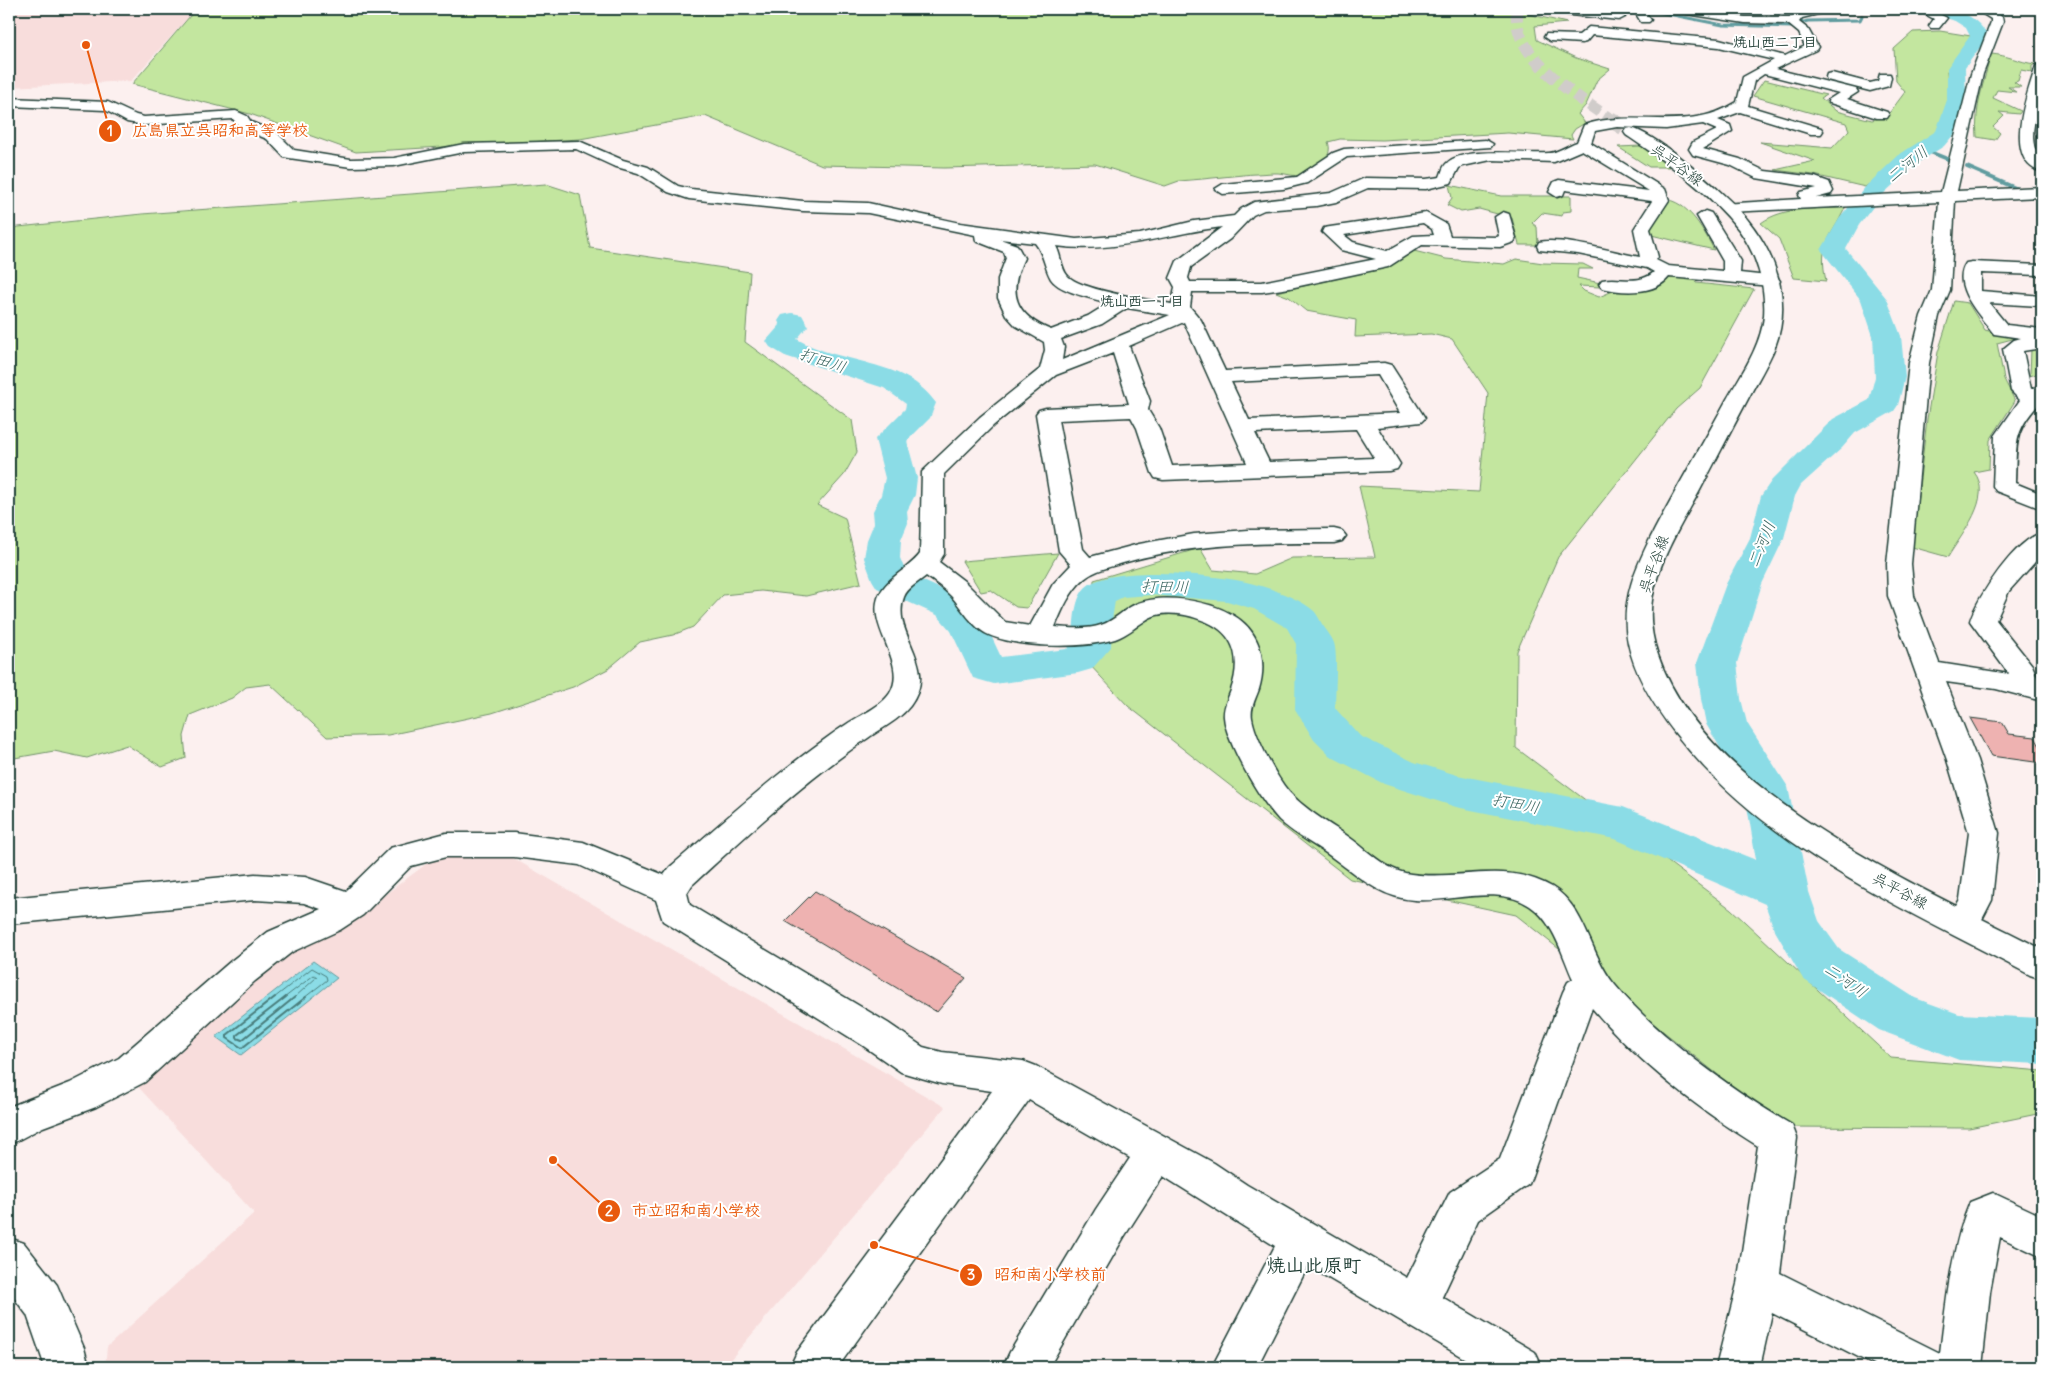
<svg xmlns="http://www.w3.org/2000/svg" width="2051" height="1376" font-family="Delius,'Klee One',sans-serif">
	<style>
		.built { fill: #f8dddc }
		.green { fill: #c3e69f; stroke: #71926a }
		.water { fill: #8bdce6; stroke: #609c9f }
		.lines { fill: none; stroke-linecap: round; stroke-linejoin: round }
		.shore-far1 { stroke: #4a7d7b; stroke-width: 1 }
		.shore { stroke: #4a7d7b; stroke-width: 2 }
		.stream-far1 { stroke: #609c9f; stroke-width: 3 }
		.stream { stroke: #609c9f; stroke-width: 4 }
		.river { fill: #8bdce6; fill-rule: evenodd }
		.building { fill: #eeb2b1; stroke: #1f3d34 }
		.major-tunnel-far1 { stroke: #d0ccca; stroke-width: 12; stroke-dasharray: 12 6; stroke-linecap: butt }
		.major-tunnel { stroke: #d0ccca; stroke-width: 16; stroke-dasharray: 16 8; stroke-linecap: butt }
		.minor-casing { stroke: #1f3d34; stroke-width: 3 }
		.major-casing { stroke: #1f3d34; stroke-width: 3 }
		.minor { fill: #fff; fill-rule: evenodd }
		.major { fill: #fff; fill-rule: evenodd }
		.labels { text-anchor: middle; stroke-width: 4; stroke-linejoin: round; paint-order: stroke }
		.far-neighbourhood-label { font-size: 14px; font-weight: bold; fill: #1f3d34; stroke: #fff }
		.street-label { font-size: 15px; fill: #1f3d34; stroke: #fff }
		.water-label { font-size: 16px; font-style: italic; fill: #3a6560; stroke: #fff }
		.near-neighbourhood-label { font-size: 19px; font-weight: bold; fill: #1f3d34; stroke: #fff }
		.leader { fill: none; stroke: #e8590c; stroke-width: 2 }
		.callout-dot { fill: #e8590c; stroke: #fff; stroke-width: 2 }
		.mark-label { font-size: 15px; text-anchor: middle; font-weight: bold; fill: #fff }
		.callout-label { font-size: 16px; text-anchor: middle; font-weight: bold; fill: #e8590c; stroke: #fff; stroke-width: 4; stroke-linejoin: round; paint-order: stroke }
	</style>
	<rect width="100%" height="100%" fill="#fcf0ef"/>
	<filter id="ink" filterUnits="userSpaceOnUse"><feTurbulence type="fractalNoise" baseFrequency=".02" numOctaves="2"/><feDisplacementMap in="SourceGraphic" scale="10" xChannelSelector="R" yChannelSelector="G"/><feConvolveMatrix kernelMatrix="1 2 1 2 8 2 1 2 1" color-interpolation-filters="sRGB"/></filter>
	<g filter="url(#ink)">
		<g class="built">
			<polygon points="9,9 196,9 131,81 9,87"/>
			<polygon points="506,854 945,1107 724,1367 105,1367 107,1347 254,1213 120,1067 285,947 367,908 437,856"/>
		</g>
		<g class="green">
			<path d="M196 9H1525L1528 14 1567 23 1535 26 1537 40 1576 58 1610 69 1597 80 1586 105 1578 114 1585 123 1575 129 1571 135 1573 139 1508 133 1382 140 1340 139 1328 142C1333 155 1322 166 1311 172 1295 180 1287 172 1273 173 1242 174 1210 179 1179 181L1165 186 1095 164 944 168 822 165 705 116 580 139 356 152 250 114 132 84Z"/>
			<polygon points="1940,31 1971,36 1947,71 1949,95 1940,134 1865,187 1814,175 1775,170 1815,161 1760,142 1832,148 1849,130 1846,123 1753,96 1764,80 1826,95 1821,98 1836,111 1872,120 1887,116 1905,92 1896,81 1894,49 1913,32"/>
			<path d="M1991 54C2007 55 2019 62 2035 64L2032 66V72L2021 70 2018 81 2014 82 2021 87H2008L2016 92 1997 90 1993 98 2021 111 2019 114 1999 112 2004 116 1993 127 2000 133 1995 140 1977 137C1974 108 1984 82 1991 54Z"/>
			<polygon points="1641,146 1669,167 1649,167 1618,147"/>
			<polygon points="546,184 580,195 590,248 750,272 745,342 852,420 857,452 844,475 817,505 845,518 861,583 806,596 761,591 723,595 693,627 673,635 640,642 608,669 573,687 492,713 388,735 327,737 270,684 246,687 232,698 190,715 184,736 186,758 162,767 127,745 87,758 54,751 9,759 9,228 142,214"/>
			<polygon points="1449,185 1501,196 1571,196 1571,211 1563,212 1562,216 1542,213 1532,223 1537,227 1538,245 1519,245 1512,218 1479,209 1461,212 1447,205 1452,198"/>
			<path d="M1669 200C1690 205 1705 232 1714 250L1647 234C1654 223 1659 207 1669 200Z"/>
			<path d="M1845 208C1830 240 1818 243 1826 281L1794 278 1779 239 1761 223C1784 206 1817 209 1845 208Z"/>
			<polygon points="1414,251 1446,259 1504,264 1516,259 1543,263 1583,264 1593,269 1578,269 1577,278 1605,284 1600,287 1579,286 1584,291 1599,297 1622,287 1669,272 1692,275 1696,283 1754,289 1700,388 1676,409 1558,557 1517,651 1516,748 1731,909 1891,1058 2042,1071 2042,1113 1969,1128 1784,1127 1516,915 1350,879 1128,706 1088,663 1094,580 1200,548 1213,570 1255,574 1292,558 1375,557 1359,486 1479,492 1488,393 1452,339 1431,334 1355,337 1356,320 1306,311 1289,297 1276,292 1389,267"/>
			<path d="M1954 301 1968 303 1985 330 2016 338 1997 343 2004 379 2015 401 1990 440 1989 469 1974 472C1994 497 1961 535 1948 557L1912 547 1927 419 1938 352Z"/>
			<polygon points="2042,348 2042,372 2030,376 2031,349"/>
			<polygon points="1058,553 1027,608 1016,607 991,590 981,592 962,561"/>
		</g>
		<polygon class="water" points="313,961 337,978 241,1055 216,1037"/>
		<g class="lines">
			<g class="shore-far1">
				<polyline points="274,998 312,968 326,976 327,980 304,998"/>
				<polyline points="284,998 314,975 317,977 294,998"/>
			</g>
			<g class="shore">
				<polyline points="275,997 227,1035 227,1038 242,1048 306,997"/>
				<polyline points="286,997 237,1035 237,1038 242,1040 295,997"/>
			</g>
			<g class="stream-far1">
				<polyline points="1648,10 1723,25 1793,27"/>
				<polyline points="1796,24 1808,21 1860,20 1862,16"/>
			</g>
			<g class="stream">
				<polyline points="1925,150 1950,160"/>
				<polyline points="1967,167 2020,190 2042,195"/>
			</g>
			<path class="river" d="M1927 9C1952 7 1974 12 1988 36L1965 68 1966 100 1955 133 1944 146 1916 164 1883 194 1859 225 1846 249 1887 299 1901 336 1905 377 1898 405 1894 411 1855 433 1842 448 1801 485 1795 496 1784 538 1762 584 1737 663 1741 699 1747 723 1788 787 1809 892 1819 921 1839 949 1915 998 1959 1014 2042 1018V1064L1959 1060 1879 1030 1803 979 1774 929 1765 904 1615 839 1456 807 1384 784 1330 756 1314 740 1301 719 1295 709 1296 644 1287 628 1254 609 1227 601 1151 595 1123 597 1115 601 1112 620 1111 647 1092 669 1078 673 994 684 973 678 951 631 937 615 877 588 872 580 864 558 867 540 874 523 873 511 881 495 885 478 875 439 905 409 906 404 884 388 785 356 770 347 766 341 780 325 778 321 782 315 792 313 802 315 808 326 797 339C840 365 905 358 936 403L930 418 907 441 917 478 915 495 907 511 908 523 901 540 900 558 906 573 963 599 987 627 1001 657 1067 649 1073 643C1074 627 1073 601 1085 588 1108 565 1197 574 1229 579 1254 582 1295 595 1314 611 1317 614 1320 620 1322 624 1326 630 1332 637 1334 643 1338 656 1335 693 1335 708L1360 736 1414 762 1457 775 1623 807 1756 860 1744 788 1706 724 1701 699 1697 663 1726 584 1750 538 1761 496 1772 480 1833 419 1869 400 1875 377 1873 336 1861 300 1821 250 1839 219 1867 185 1900 154 1936 131 1947 100V68L1970 36 1966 28 1955 21 1929 12Z"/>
		</g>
		<g class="building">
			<polygon points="1970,718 2002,722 2009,734 2035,737 2042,750 2042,763 1991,756"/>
			<polygon points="815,891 966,978 937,1012 785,921"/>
		</g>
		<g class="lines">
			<path class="major-tunnel-far1" d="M1518 9C1507 54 1580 99 1612 120"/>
			<polyline class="major-tunnel" points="1610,119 1631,132"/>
			<defs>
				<g id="minor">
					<polygon points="1546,9 1619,14 1625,17 1619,20 1551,13 1547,12"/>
					<polygon points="1633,9 1643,9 1651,20 1649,22 1641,22"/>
					<path d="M1683 9 1745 17H1791L1794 13 1822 9V13L1802 18 1799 22 1808 29 1818 47 1816 50 1775 69 1856 89 1858 92 1847 99 1887 112 1889 115 1887 118H1877L1830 103 1828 100 1839 93 1764 74 1754 81 1748 106 1821 128 1823 131 1821 134H1811L1740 112 1718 120 1730 125 1732 131 1703 149 1740 159 1765 171 1815 177 1829 182 1833 191 1831 194 1816 198 1941 192 1971 74 1991 22V19L1975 9H1989L2002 17 2003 22 1983 74 1957 191 2042 187V197L1955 201 1950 290 1939 316 1929 363 1911 564 1914 596 1939 663 2009 674 1970 621C1977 597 2017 538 2042 533V554L2009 591 1996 620 2032 665 2039 682 2042 683V701L1996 689 1946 682 1977 760 1999 833 1992 900 1975 933 1963 937 1951 933 1946 924 1960 899 1969 833 1947 760 1888 596 1887 564 1909 363 1921 316 1932 290 1939 202 1728 212 1720 207 1722 204 1801 199 1799 195 1801 192 1817 188 1756 178 1730 165 1693 155 1689 149 1693 142 1717 130 1703 124 1666 129 1617 127 1595 131 1591 143 1665 189 1669 200 1650 229 1658 257 1656 260 1668 266 1723 271V261L1697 216 1705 211 1711 213 1741 261 1740 273 1777 277 1780 281 1777 285 1771 286 1669 277C1655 295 1622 293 1602 288L1599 284 1602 280C1620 276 1638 286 1654 272L1647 268 1578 254 1539 250 1537 246 1539 242C1563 237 1614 252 1640 257L1634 229 1652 201 1565 190 1563 195 1557 197 1549 192 1554 182 1559 180 1649 191 1582 150 1554 162 1491 160 1463 166 1459 168 1451 183 1426 189 1368 188 1336 202 1316 206 1264 210 1253 215 1230 239 1191 267 1188 278 1190 282H1262L1376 259 1341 250 1322 232 1324 228 1330 227 1426 213 1446 224 1450 236 1497 237 1499 236 1495 217 1503 212 1509 214 1516 238 1514 242 1500 247 1422 245 1388 267 1290 288 1262 292H1192L1190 307 1201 320 1225 371 1384 363 1391 365 1425 418 1421 422 1377 427 1400 464 1397 469 1389 471 1163 480 1155 478 1152 473 1137 428 1131 417 1058 420 1083 549 1090 557 1139 544 1194 534 1248 530 1334 529 1342 531 1346 536 1342 541 1334 543C1262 543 1192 543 1123 563 1110 567 1095 570 1084 579 1070 591 1062 610 1055 627 1069 628 1088 630 1101 625 1114 621 1124 609 1136 604 1162 593 1206 600 1231 614 1259 629 1268 659 1259 689 1256 698 1250 708 1252 718 1255 737 1276 777 1289 792 1306 810 1325 821 1346 835 1367 849 1385 871 1411 874 1460 881 1506 860 1552 887 1586 907 1590 956 1615 985 1658 1037 1734 1091 1792 1125L1797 1138 1780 1273 1940 1353C1946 1305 1951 1247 1970 1202L1993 1193 2042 1216V1257L2000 1237 1990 1292 1982 1367H1878L1772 1313 1760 1367H1716L1737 1284 1758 1146C1698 1109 1638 1062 1592 1008L1529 1184 1478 1220 1442 1297 1535 1352 1542 1367H1479L1308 1266 1257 1367H1212L1275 1246 1163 1176 1124 1237 1049 1367H1003L1010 1352 1096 1209 1130 1158 1029 1100 838 1367H790L797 1352 992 1091 942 1084 901 1072 862 1045 663 921 656 900 579 865 514 857H446L411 866 363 915 340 930 292 952 255 981 145 1082 96 1107 43 1127 9 1145V1107L70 1083 119 1058 231 961 268 932 321 909 304 903 255 900 9 924V898L255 874 305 877 346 891 390 848 446 833H514L583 842 664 875 670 867C713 830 755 792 801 757 816 746 831 734 847 724 860 715 881 707 890 693 908 663 868 629 878 598 885 578 908 570 920 554L922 472 980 417 1040 369 1045 350 1044 342 1016 326 1006 315 998 298V279L1006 258 1004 252 976 241 975 235 868 213 803 211 689 199 668 192 638 173 613 166 576 149 464 152 394 166 351 167 289 158 284 157 267 139 240 128 233 119 144 125 127 122 105 110 9 106V98L108 102 136 115 144 117 236 111 247 116 251 122 277 133 294 150 351 159 394 158 464 144 579 141 623 160 648 167 678 186 691 189 803 201 868 203 960 223 1076 239 1140 234 1194 221 1234 216 1241 209 1254 202 1331 193 1365 178 1426 179 1440 177C1442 172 1443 166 1447 163 1464 146 1525 155 1549 153 1557 153 1568 145 1577 142L1584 125C1636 108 1686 134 1737 102L1743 77 1774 60 1719 47 1592 35 1586 42 1582 43 1550 41 1544 37 1546 34 1579 35 1589 27 1719 39 1785 56 1805 46 1799 33 1788 24 1745 23 1687 14 1683 13ZM1423 223 1432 229 1434 235 1413 236 1387 251 1353 242 1344 235ZM1222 227 1177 261 1170 278 1175 287 1172 304C1153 301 1078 290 1067 275 1061 268 1061 255 1056 246 1113 254 1166 234 1222 227ZM1000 239 1035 243C1044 254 1044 267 1051 279 1059 292 1095 299 1109 303L1088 316 1051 330C1015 315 1007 293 1024 258L1017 245ZM1127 308 1170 315 1062 360 1064 347 1061 339 1102 324ZM1184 322 1247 463 1172 466 1159 428 1148 410 1150 401 1129 346ZM1113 353 1129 404 1046 408 1039 410 1036 414 1059 551 1071 565 1053 584 1030 626 1005 622 964 581 939 562 944 554V474L994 425 1056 375ZM1378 375 1400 413 1249 420 1231 382ZM1356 429 1374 458 1269 462 1255 433ZM926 576C935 582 943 588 951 596 962 608 973 628 989 635 1019 648 1083 649 1115 639 1127 635 1135 627 1146 620 1164 608 1192 615 1211 624 1238 638 1240 664 1231 690 1228 699 1223 707 1224 717 1226 743 1261 801 1279 820 1293 833 1308 841 1323 851 1353 871 1376 897 1414 900 1451 903 1497 884 1530 906 1554 922 1562 955 1573 979L1568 982 1563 992 1500 1159 1450 1192 1407 1278 1247 1185 1214 1163 1036 1066 1023 1061 942 1052 923 1047 888 1023 690 905 687 893 692 885C736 845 780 804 828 767 841 757 854 747 868 738 882 728 899 720 910 706 941 664 890 635 904 597 907 588 919 582 926 576Z"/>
					<polygon points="1916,9 1930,9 1947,18 1939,28 1931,28 1929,26 1934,19"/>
					<path d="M2042 62C2042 70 2043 79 2042 86 2040 107 2023 142 2042 159V172C2001 161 2028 92 2036 66Z"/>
					<polygon points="1832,73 1870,83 1878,81 1880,74 1890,74 1891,77 1889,86 1870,91 1827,80 1826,77 1827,74"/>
					<polygon points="1486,140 1493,144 1491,147 1347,157 1307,183 1283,189 1223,194 1215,189 1223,184 1297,177 1333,153 1344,149"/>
					<path d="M1972 262 2042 265V275L1981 273V291L2042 296V306L1989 303 2007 325 2042 329V348L2023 351 2031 389 2042 384V401C2012 432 2017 443 2015 483L2042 494V509L1996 491 1993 486 1995 436 2020 400 2011 391 2003 349 2014 340 2021 338 1994 334C1981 317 1950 286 1966 263Z"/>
					<polygon points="9,1238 24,1243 57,1285 84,1348 89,1367 45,1367 27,1315 9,1291"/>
				</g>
				<path id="major" d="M1631 128C1655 134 1707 179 1726 197 1768 235 1796 291 1775 347 1768 364 1757 381 1749 397 1732 429 1716 460 1699 492 1681 525 1658 561 1652 600 1649 618 1652 637 1658 655 1706 795 1919 886 2042 949V979L2030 975C1903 908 1765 849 1675 733 1654 706 1635 676 1628 643 1619 602 1637 564 1655 529 1678 485 1704 442 1727 399 1742 373 1761 346 1764 316 1766 286 1757 255 1739 230 1709 191 1667 163 1626 135L1624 132 1626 129Z"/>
			</defs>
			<use href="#minor" class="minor-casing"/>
			<use href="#major" class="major-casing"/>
			<use href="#minor" class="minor"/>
			<use href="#major" class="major"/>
		</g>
	</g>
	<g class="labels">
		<g class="far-neighbourhood-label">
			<text x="1775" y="47">焼山西二丁目</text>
			<text x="1142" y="306">焼山西一丁目</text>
		</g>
		<g class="street-label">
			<text transform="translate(1677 165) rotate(36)" y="5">呉平谷線</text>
			<text transform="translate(1654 564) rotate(-70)" y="5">呉平谷線</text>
			<text transform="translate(1900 891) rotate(28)" y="5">呉平谷線</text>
		</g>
		<g class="water-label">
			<text transform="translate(1907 164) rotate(-39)" y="6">二河川</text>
			<text transform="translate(823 360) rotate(18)" y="6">打田川</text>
			<text transform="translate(1761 544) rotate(-68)" y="6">二河川</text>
			<text transform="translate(1165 586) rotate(2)" y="6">打田川</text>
			<text transform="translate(1516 803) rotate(11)" y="6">打田川</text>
			<text transform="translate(1846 980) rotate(34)" y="6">二河川</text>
		</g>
		<g class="near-neighbourhood-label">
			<text x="1314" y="1272">焼山此原町</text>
		</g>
	</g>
	<path class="leader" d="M86 45L110 131M553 1160L609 1211M874 1245L971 1275"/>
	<g class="callout-dot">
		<circle cx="86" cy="45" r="5"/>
		<circle cx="553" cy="1160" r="5"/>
		<circle cx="874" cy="1245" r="5"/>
		<circle cx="110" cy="131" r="12"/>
		<circle cx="609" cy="1211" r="12"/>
		<circle cx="971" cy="1275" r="12"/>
	</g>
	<g class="mark-label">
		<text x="110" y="136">1</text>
		<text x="609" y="1216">2</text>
		<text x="971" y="1280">3</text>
	</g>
	<g class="callout-label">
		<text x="220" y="136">広島県立呉昭和高等学校</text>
		<text x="696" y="1216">市立昭和南小学校</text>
		<text x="1050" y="1280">昭和南小学校前</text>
	</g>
	<rect width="2051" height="1376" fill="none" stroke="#fff" stroke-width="30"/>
	<rect x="15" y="15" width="2021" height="1346" fill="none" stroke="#1f3d34" stroke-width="2" filter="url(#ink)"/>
</svg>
